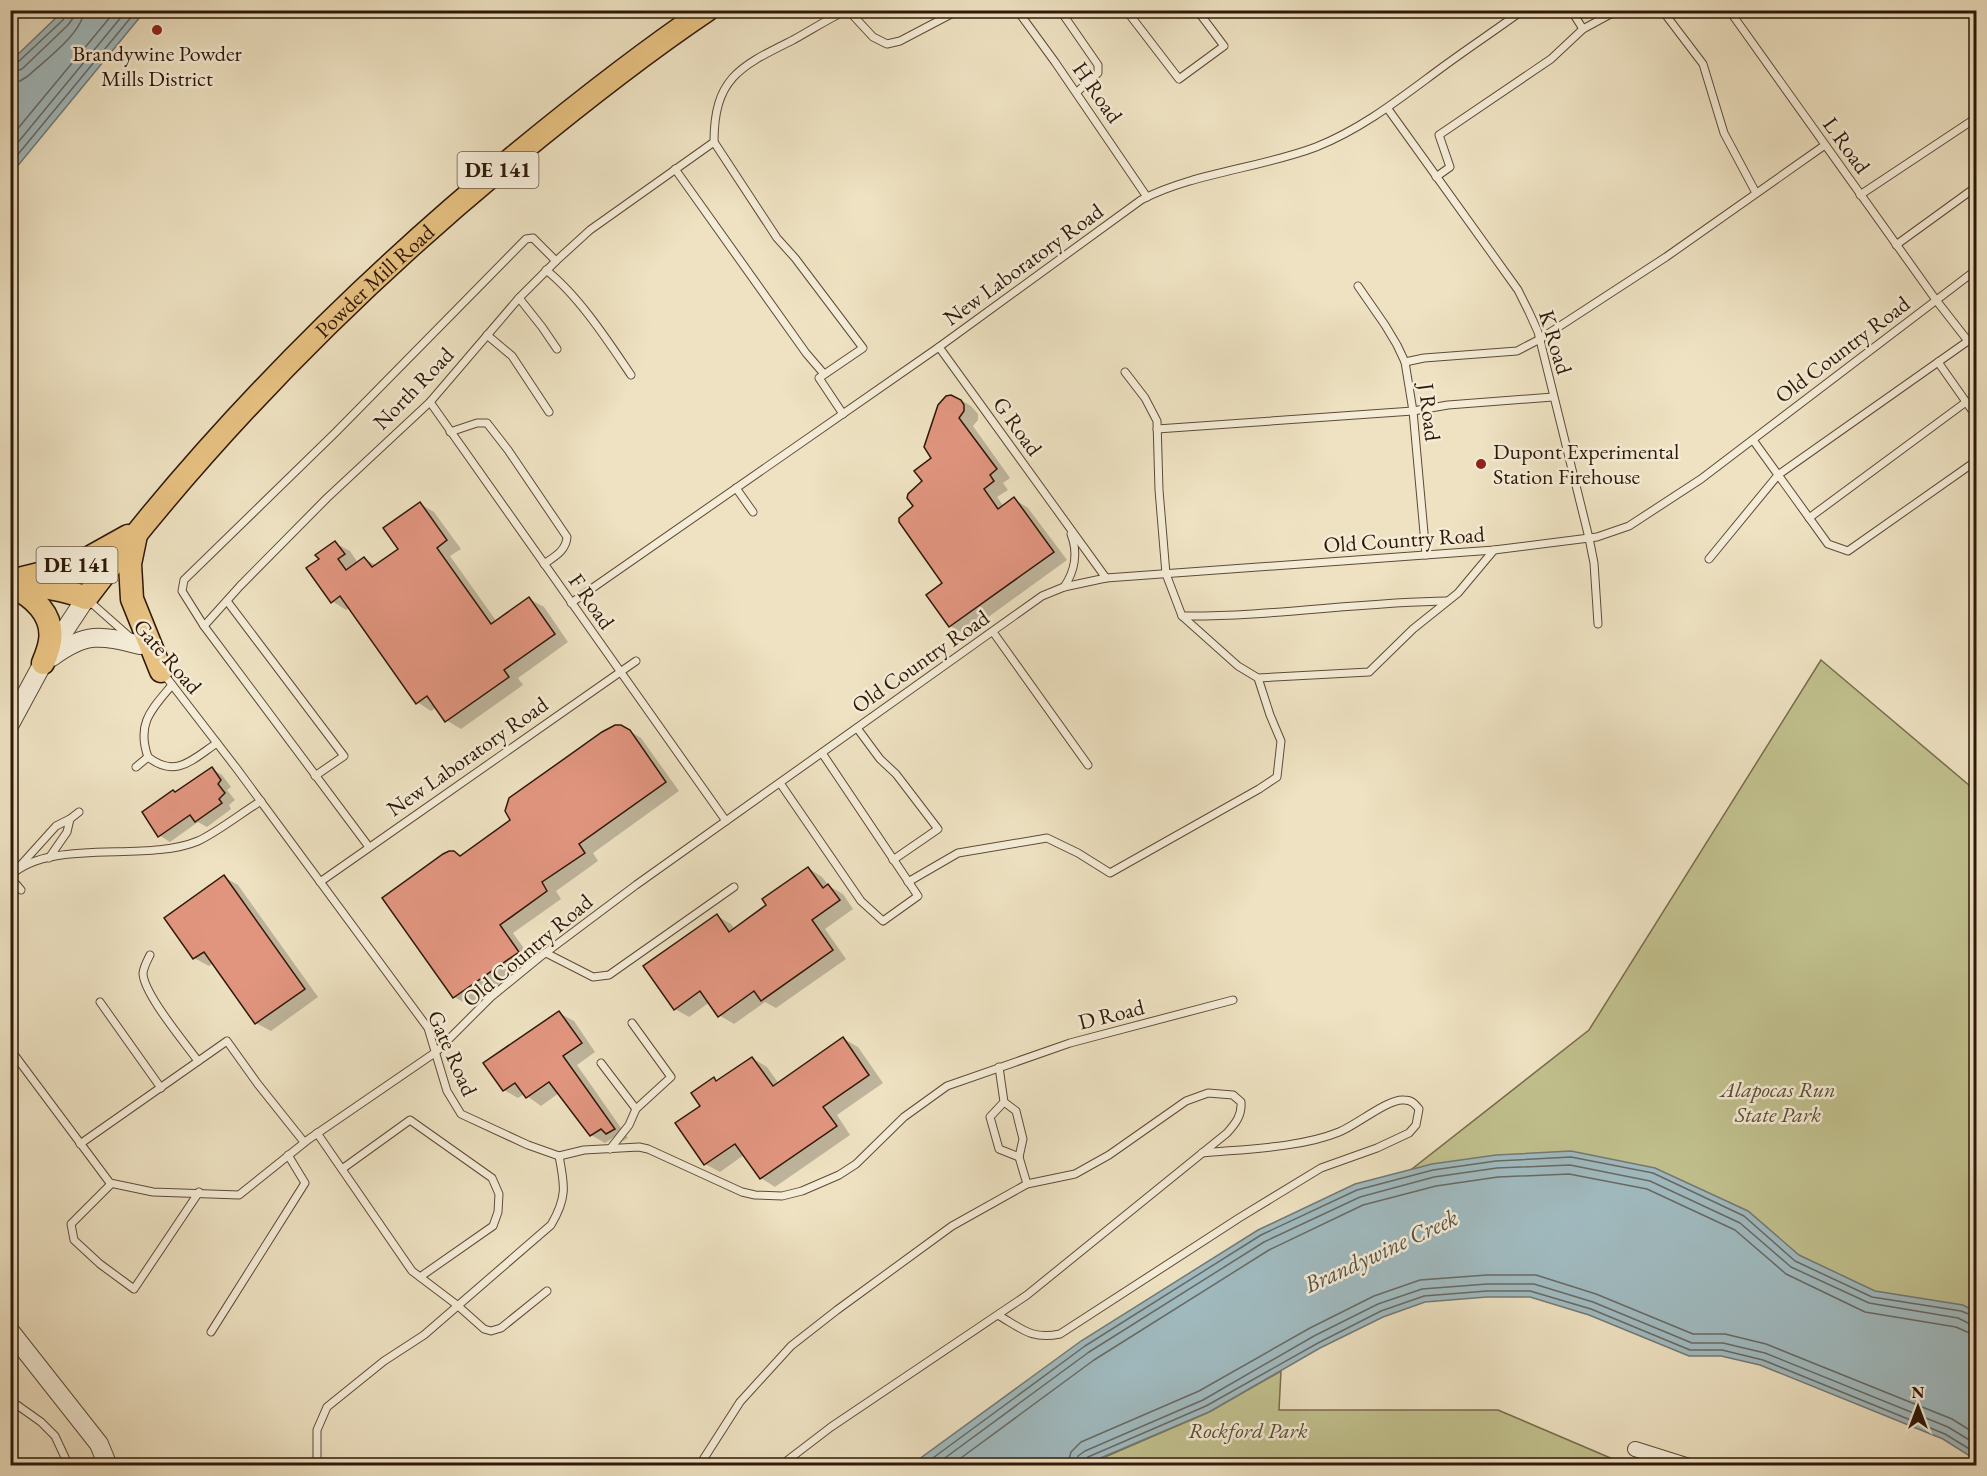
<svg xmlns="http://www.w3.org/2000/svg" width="1987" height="1476" font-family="'EB Garamond',serif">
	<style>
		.green { fill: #c1c18e; stroke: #786c4b; stroke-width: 1.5 }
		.water { fill: #a0babf; stroke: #737976; stroke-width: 1.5 }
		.shadow { fill: #0003 }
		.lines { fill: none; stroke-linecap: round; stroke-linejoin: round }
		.shore { stroke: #686964; stroke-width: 1.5 }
		.building { fill: #e1957f; stroke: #2f1808; stroke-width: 1.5 }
		.service-casing { stroke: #5f4a36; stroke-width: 9 }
		.minor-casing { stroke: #5f4a36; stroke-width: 16 }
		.tertiary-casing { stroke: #5f4a36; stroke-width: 20 }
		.trunk-casing { stroke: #2f1808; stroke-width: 25 }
		.service { stroke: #f4ecd7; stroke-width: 7 }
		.minor { stroke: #f4ecd7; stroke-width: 14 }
		.tertiary { stroke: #f4ecd7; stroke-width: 18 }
		.trunk { stroke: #e7c181; stroke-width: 22 }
		.poi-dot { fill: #8f2418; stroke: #f4ecd7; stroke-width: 2 }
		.labels { text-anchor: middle; stroke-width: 5; stroke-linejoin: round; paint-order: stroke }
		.shield { fill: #f4ecd7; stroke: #6a5846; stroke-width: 1.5 }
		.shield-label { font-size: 21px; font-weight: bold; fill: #2f1808 }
		.poi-label { font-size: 22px; fill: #2f1808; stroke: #f4ecd7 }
		.street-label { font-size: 22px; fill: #2f1808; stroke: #f4ecd7 }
		.park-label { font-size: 22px; font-style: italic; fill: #5b4b30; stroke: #f4ecd7 }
		.water-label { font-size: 24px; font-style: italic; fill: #575148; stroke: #f4ecd7 }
	</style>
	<rect width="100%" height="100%" fill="#eee2c2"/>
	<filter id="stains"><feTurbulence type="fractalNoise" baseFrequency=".00333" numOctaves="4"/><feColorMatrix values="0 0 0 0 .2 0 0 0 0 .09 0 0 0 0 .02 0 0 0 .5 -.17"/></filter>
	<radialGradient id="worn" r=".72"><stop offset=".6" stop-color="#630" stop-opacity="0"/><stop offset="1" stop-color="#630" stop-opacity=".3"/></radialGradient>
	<g class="green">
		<polygon points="1821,660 1976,791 1976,1416 1426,1197 1412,1169 1589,1030"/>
		<polygon points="1281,1371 1279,1410 1498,1410 1627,1465 1084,1466 1209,1412"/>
	</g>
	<g class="water">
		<polygon points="63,11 145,11 11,174 11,61"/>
		<polygon points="1571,1151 1655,1168 1748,1211 1799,1255 1875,1291 1963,1305 1976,1312 1976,1460 1943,1439 1760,1365 1721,1356 1689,1356 1589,1315 1530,1297 1487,1297 1425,1302 1383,1317 1320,1348 1209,1412 1084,1465 911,1465 1081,1341 1258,1230 1355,1184 1432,1164 1496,1155"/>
	</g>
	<g class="shadow">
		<polygon points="947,397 956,397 971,406 978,414 978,420 973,426 1010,478 1003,483 1008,490 997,497 1004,507 1014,499 1028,508 1067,560 965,634 950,626 928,595 944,583 924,482 933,459"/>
		<polygon points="420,504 434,512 461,549 450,556 497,622 529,599 544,607 568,642 518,678 523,685 461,729 446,720 437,707 431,711 417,702 350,607 346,610 332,601 321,560 335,543 350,551 358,563 364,558 377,566 400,549"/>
		<polygon points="626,729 641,738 679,791 593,853 598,861 556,891 561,899 513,933 533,961 469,1005 454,997 384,899 462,857 512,821"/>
		<polygon points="212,769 222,775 231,787 227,790 235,800 229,805 231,809 207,827 198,822 170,842 159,835 176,793"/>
		<polygon points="808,868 822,877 829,886 843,894 853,909 825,929 846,959 776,1008 765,1002 734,1024 719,1015 710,1002 689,1017 675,1009 717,916 731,924 735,929 769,906"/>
		<polygon points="224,877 238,885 318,997 271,1031 256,1023 214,963 209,966 194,958"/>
		<polygon points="559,1013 574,1021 595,1052 577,1065 628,1138 621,1142 614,1137 605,1143 591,1135 559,1093 541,1106 524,1094 518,1098 504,1090"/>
		<polygon points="844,1039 858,1047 883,1083 837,1115 850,1135 775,1187 761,1178 744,1155 720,1172 705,1164 702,1107 714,1079 718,1082 752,1058 767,1067 779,1084"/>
	</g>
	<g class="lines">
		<g class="shore">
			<polyline points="10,65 17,63 63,20 67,10"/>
			<polyline points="10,73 22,69 68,25 73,18 75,10"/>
			<path d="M10 82 20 81 28 76C44 61 83 33 84 10"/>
			<polyline points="10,138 116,10"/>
			<polyline points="10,152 127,10"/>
			<polyline points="10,164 137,10"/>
			<polyline points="922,1466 1085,1346 1261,1235 1357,1190 1433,1170 1496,1161 1571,1157 1653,1173 1744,1216 1795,1261 1872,1297 1961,1311 1976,1317"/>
			<polyline points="934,1466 1089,1352 1264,1242 1360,1197 1434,1177 1497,1168 1570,1165 1650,1181 1740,1223 1791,1267 1869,1303 1958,1318 1970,1324 1976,1325"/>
			<polyline points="950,1466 1094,1360 1269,1250 1363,1205 1436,1186 1498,1177 1569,1174 1647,1189 1735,1230 1786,1274 1865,1312 1956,1327 1967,1332 1976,1334"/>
			<polyline points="1067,1466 1071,1452 1081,1442 1199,1391 1310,1328 1374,1296 1420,1280 1487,1275 1536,1275 1596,1294 1693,1334 1725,1334 1766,1344 1952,1419 1976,1434"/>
			<polyline points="1077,1466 1078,1456 1085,1451 1203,1400 1314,1336 1378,1304 1422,1289 1487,1284 1534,1284 1593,1302 1692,1343 1723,1343 1765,1353 1948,1427 1976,1444"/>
			<polyline points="1084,1466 1085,1461 1088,1457 1206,1406 1318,1343 1381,1311 1424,1296 1487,1291 1530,1291 1591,1309 1690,1350 1722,1350 1763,1360 1945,1434 1976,1453"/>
		</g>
	</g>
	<g class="building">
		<polygon points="951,395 961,400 964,405 964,411 959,418 997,469 990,475 994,481 984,489 998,509 1014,497 1054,552 949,627 926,595 942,583 899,522 899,518 913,506 907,498 908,494 922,481 914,471 931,458 924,447 938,405 946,396"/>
		<polygon points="420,502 447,540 437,548 491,624 529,597 555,634 504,670 509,677 445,722 427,696 416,704 340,596 331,603 306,568 319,559 315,555 335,541 345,554 338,559 346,570 364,557 372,567 398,549 383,528"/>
		<polygon points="615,725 621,725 630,730 666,782 579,844 585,853 542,882 547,891 500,925 519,952 453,998 382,898 443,854 449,851 454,851 460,856 510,820 505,811 509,798 602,732"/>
		<polygon points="212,767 221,780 218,784 225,793 219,799 222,803 195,822 190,815 158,837 142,812 173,790 175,792"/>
		<polygon points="808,867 823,888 828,884 840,900 812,920 833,950 761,1001 754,991 718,1017 700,991 674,1010 643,966 717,914 729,932 766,905 762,899"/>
		<polygon points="224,875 305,989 255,1024 204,952 193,959 164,918"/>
		<polygon points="559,1011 582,1043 563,1056 615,1129 606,1134 601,1129 590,1136 549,1082 526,1098 515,1083 503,1091 483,1063"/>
		<polygon points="843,1037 869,1075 823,1107 837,1126 760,1179 735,1144 704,1165 675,1123 700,1106 691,1093 714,1077 716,1081 752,1057 773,1086"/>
	</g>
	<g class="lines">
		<defs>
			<g id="service">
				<polyline points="848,10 873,37 887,44 900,41 959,10"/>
				<polyline points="1017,10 1055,62 1147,197"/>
				<polyline points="1060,10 1098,65 1098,73 1077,92"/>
				<polyline points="1126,10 1179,79 1224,46 1197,10"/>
				<polyline points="1571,10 1583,29"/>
				<polyline points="1662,10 1703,64 1724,133 1756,193"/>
				<polyline points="1388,109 1518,290 1529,312 1538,332 1589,538 1594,563 1598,624"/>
				<polyline points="714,142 777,238 795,258 863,348 819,378 843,414"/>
				<polyline points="675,169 806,353 824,374"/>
				<polyline points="1436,177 1450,167 1439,135 1551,59 1583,29 1618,10"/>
				<polyline points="1860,195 1976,118"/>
				<polyline points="1896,245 1976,187"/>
				<path d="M546 270C578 295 608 341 631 375"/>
				<polyline points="1358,286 1385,325 1397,345 1405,362 1413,411 1426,555"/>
				<polyline points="519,298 542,327 557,349"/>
				<polyline points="487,335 512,356 549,412"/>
				<polyline points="939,347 1106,578"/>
				<polyline points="1405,362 1424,358 1517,351 1540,339 1666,257 1825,145"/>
				<polyline points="1938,362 1976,416"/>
				<polyline points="1125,372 1145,398 1157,421 1159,490 1166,574 1182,616 1238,666 1258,678 1369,672 1413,629 1458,593 1494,550"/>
				<polyline points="430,402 726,821"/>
				<polyline points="1157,429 1413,411 1448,405 1553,397"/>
				<path d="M450 432 477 423H487L508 450 567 537C566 551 554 557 544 564"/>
				<polyline points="1753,440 1828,544 1848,551 1976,461"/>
				<polyline points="736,488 753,512"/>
				<polyline points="1809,518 1966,402"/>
				<polyline points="1709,559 1778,475 1968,341 1936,300 1729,10"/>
				<path d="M1064 587C1075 571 1078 552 1071 534"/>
				<polyline points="88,600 131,638"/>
				<polyline points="227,601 344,756 315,776"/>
				<path d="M571 603 939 347 1141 200C1192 173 1261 168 1316 147 1364 128 1403 96 1444 66 1470 47 1497 29 1523 10"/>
				<path d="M1182 616C1270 617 1359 602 1447 601"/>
				<polyline points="204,626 182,591 184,580 335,433 526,239 533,238 556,261"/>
				<polyline points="993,632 1088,765"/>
				<polyline points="163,673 237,769 428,1028 447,1091 461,1114 528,1145 559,1156 584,1150 639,1147 648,1149 742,1192 755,1195 782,1196 802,1191 839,1175 856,1164 904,1117 947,1086 1070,1043 1233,1000"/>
				<path d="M172 685C152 709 136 723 148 757 176 779 193 759 217 743"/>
				<polyline points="857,728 880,759 896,774 938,829 893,860"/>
				<polyline points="136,767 148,757"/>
				<polyline points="780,783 861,901 883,921 918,896 822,753"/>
				<path d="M369 847 204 626 240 586 327 498 430 402 519 298 556 261 590 230 714 142C714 77 741 66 793 40 811 30 828 19 847 10"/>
				<polyline points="49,858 67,832 70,819"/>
				<polyline points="19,867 56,826 70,819 79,812"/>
				<path d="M10 876C51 837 146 863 198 841 216 833 243 812 261 801"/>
				<polyline points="10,877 21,890"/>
				<polyline points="320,882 636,661"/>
				<polyline points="908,882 958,853 1047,838 1078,853 1110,873 1259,789 1277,777 1281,741 1270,715 1258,678"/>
				<polyline points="546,953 593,977 609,975 734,887"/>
				<path d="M150 955C147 961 144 966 143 973 143 993 185 1043 198 1061"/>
				<polyline points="100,1002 161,1088"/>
				<polyline points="10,1049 110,1183 153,1192 239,1195 309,1139 436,1052 491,997 540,957 636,885 1042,596 1064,587 1106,578 1494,550 1597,537 1629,526 1701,479 1976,270"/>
				<polyline points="601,1063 636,1109"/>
				<polyline points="999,1067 1004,1102 1016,1111 1023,1139 1019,1157 999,1149 990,1117 1004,1102"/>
				<polyline points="317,1133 412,1271 457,1305 484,1329 491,1331 501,1328 547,1291"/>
				<polyline points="80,1144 227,1041 257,1083 304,1142"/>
				<polyline points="610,1149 629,1125 636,1109 671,1077 632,1023"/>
				<polyline points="1019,1157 1027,1184"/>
				<polyline points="342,1169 410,1120 492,1178 499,1194 498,1212 493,1226 420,1277"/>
				<polyline points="111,1184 71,1224 74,1240 100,1264 134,1289 199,1192"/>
				<path d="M998 1315C1022 1329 1032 1340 1060 1334L1239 1218 1321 1168 1377 1148 1409 1133 1416 1125 1419 1109C1415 1104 1412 1100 1404 1100 1389 1098 1355 1126 1339 1132 1300 1148 1244 1149 1202 1153"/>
				<polyline points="211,1332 305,1183 288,1155"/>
				<polyline points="10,1400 41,1422 55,1436 69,1466"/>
				<path d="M317 1466V1430L327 1407 384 1361 424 1335 551 1225C567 1198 565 1186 559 1156"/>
				<path d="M699 1466 740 1402 791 1346 837 1310 952 1226 1027 1184 1075 1174 1109 1155 1186 1101 1208 1093 1233 1095 1241 1102C1242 1115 1236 1123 1227 1133L1027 1295 831 1427 780 1466"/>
			</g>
			<polyline id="minor" points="1635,1449 1689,1466"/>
			<g id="tertiary">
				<path d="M52 657C86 632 100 635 140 645"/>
				<polyline points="10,724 43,663 86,598"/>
				<polyline points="10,1331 99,1444 108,1466"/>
			</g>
			<g id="trunk">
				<polyline points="136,535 130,564 132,599 161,671"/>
				<polyline points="23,578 76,565 128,536"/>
				<path id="s1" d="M10 583C37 586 61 588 86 598 210 434 356 287 515 156 577 105 640 55 707 10"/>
				<path d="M12 587C33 596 54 615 50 641 49 648 46 656 43 663"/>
			</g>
		</defs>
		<use href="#service" class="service-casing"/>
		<use href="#minor" class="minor-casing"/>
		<use href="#tertiary" class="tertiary-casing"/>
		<use href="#trunk" class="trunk-casing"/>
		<use href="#service" class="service"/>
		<use href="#minor" class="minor"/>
		<use href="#tertiary" class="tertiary"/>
		<use href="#trunk" class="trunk"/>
	</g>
	<g class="poi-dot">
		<circle cx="157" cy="30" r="6"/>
		<circle cx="1481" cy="464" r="6"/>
	</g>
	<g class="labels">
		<g class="shield">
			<rect x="457.5" y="152" width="81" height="36" rx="4.5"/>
			<rect x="36.5" y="547" width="81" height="36" rx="4.5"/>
		</g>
		<g class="shield-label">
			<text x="498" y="177">DE 141</text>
			<text x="77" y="572">DE 141</text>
		</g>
		<g class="poi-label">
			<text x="157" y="61">Brandywine Powder<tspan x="157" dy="25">Mills District</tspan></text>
			<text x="1493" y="459" text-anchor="start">Dupont Experimental<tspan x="1493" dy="25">Station Firehouse</tspan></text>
		</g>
		<g class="street-label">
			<text transform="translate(1098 92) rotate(55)" y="8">H Road</text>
			<text transform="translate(1847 145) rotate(54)" y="8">L Road</text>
			<text transform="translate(1023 264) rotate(-36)" y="8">New Laboratory Road</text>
			<text dy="8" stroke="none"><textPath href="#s1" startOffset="507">Powder Mill Road</textPath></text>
			<text transform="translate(1556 342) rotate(73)" y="8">K Road</text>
			<text transform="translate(1842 349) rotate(-37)" y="8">Old Country Road</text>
			<text transform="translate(413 388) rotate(-46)" y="8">North Road</text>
			<text transform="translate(1430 412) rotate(83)" y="8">J Road</text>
			<text transform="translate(1018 426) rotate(54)" y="8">G Road</text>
			<text transform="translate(1404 539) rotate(-4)" y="8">Old Country Road</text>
			<text transform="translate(592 601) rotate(55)" y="8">F Road</text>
			<text transform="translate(168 656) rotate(49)" y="8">Gate Road</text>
			<text transform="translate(920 661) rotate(-35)" y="8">Old Country Road</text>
			<text transform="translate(467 756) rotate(-35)" y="8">New Laboratory Road</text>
			<text transform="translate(527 950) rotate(-40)" y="8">Old Country Road</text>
			<text transform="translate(1111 1014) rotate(-14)" y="8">D Road</text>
			<text transform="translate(453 1053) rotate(66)" y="8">Gate Road</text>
		</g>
		<g class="park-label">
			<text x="1778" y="1097">Alapocas Run<tspan x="1778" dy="25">State Park</tspan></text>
			<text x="1248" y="1438">Rockford Park</text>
		</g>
		<g class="water-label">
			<text transform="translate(1381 1251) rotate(-25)" y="8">Brandywine Creek</text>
		</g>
	</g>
	<rect width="1987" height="1476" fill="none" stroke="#eee2c2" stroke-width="36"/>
	<rect x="12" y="12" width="1963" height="1452" fill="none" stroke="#2f1808" stroke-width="3"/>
	<rect x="18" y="18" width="1951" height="1440" fill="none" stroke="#2f1808" stroke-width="1.5"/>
	<g transform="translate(1918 1407)" stroke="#f4ecd7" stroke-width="4.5" paint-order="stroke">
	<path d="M0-4.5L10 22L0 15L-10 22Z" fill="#2f1808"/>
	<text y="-9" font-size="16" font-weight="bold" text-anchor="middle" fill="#2f1808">N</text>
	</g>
	<rect width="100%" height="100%" filter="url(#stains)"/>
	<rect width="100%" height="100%" fill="url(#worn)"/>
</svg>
